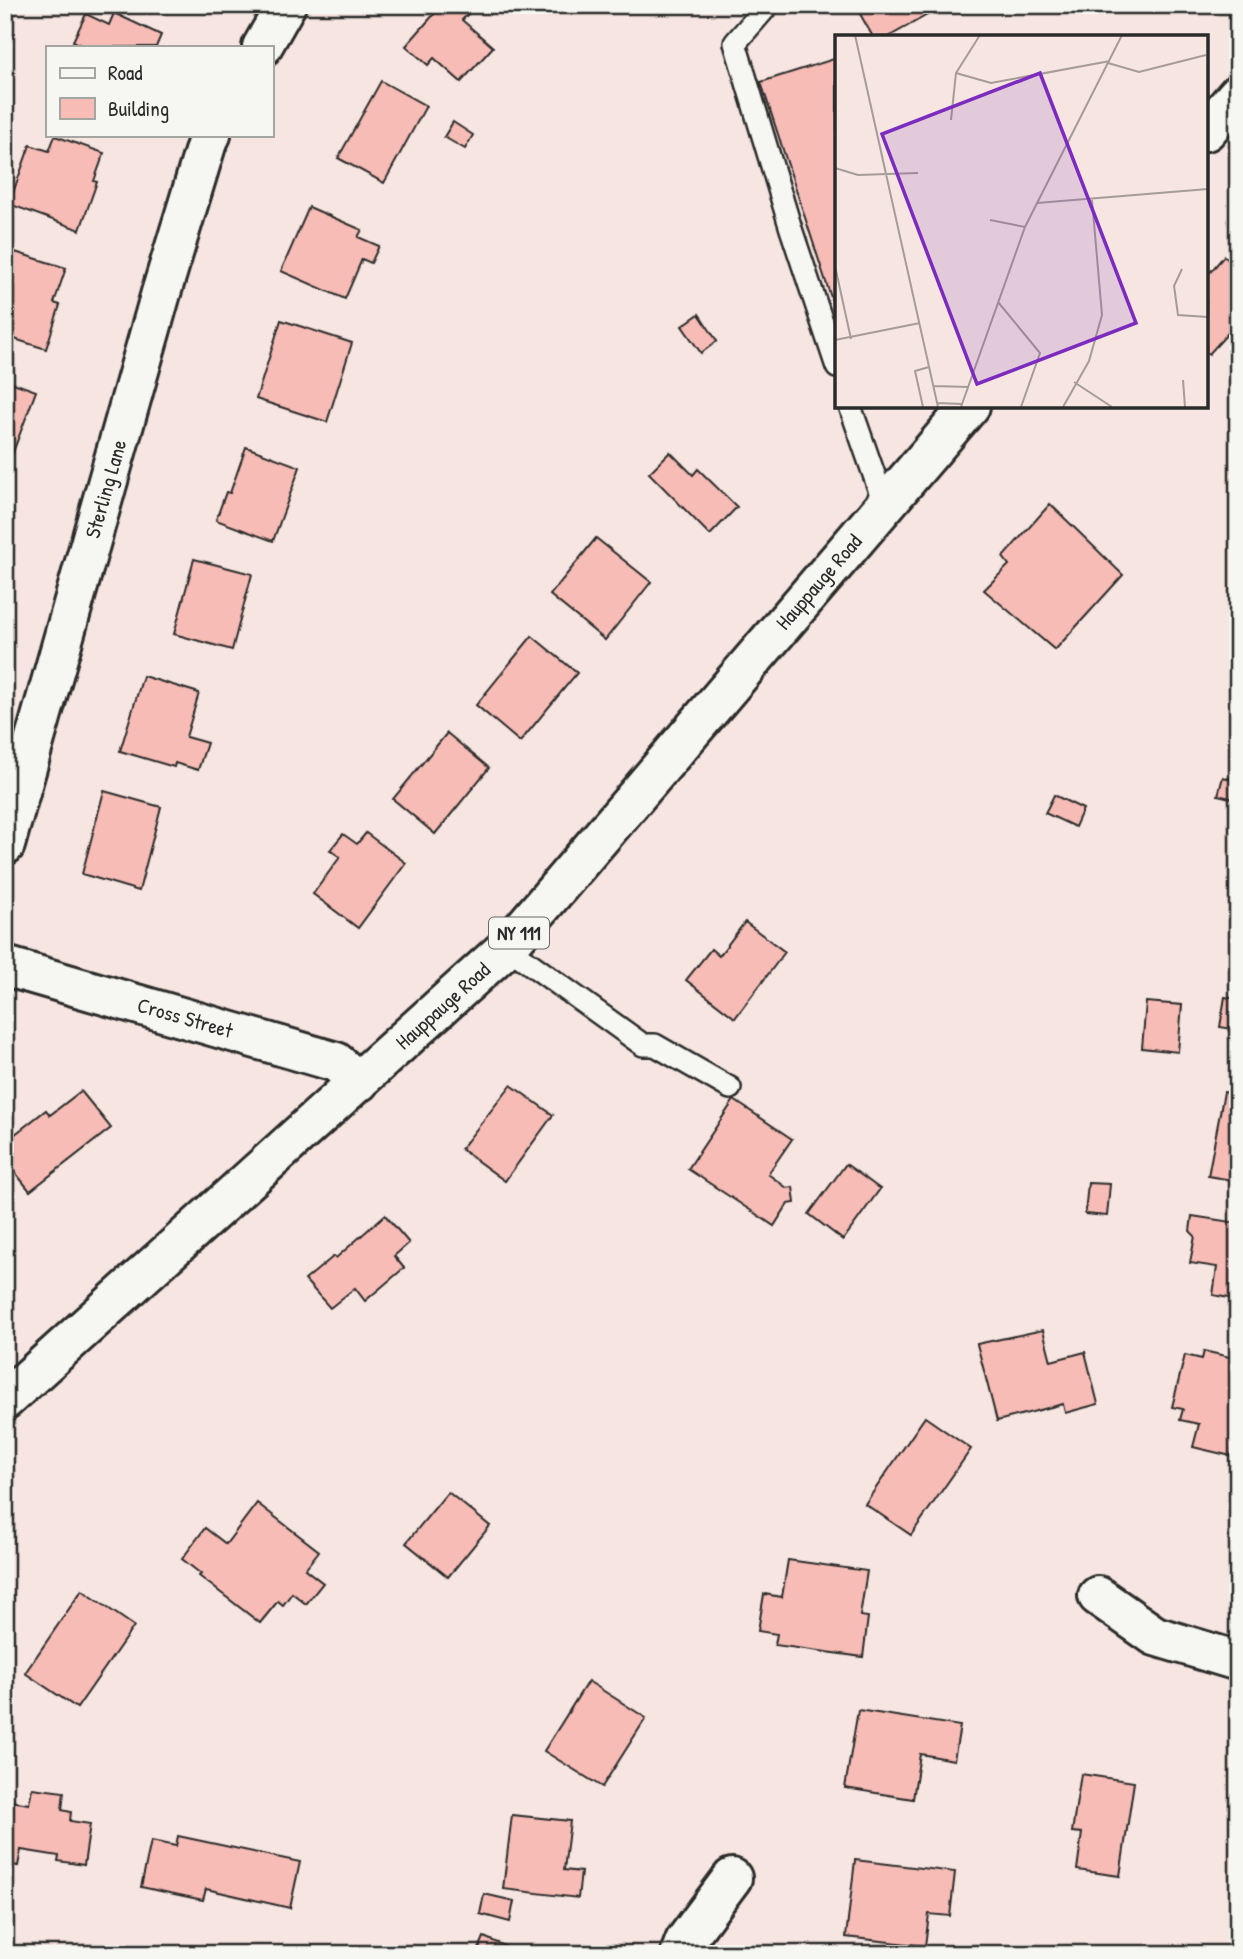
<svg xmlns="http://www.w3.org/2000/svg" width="1243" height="1959" font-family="'Patrick Hand',sans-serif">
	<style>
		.building { fill: #f7bcb5; stroke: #2b2b2b; stroke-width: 2 }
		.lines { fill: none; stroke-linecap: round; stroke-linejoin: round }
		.lane-casing { stroke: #2b2b2b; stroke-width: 26 }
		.street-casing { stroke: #2b2b2b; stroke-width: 44 }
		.secondary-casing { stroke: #2b2b2b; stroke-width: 44 }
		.primary-casing { stroke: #2b2b2b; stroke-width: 44 }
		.lane { stroke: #f6f6f2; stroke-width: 21 }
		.street { stroke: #f6f6f2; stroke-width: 38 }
		.secondary { stroke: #f6f6f2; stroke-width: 38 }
		.primary { stroke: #f6f6f2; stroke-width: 38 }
		.labels { text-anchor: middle; stroke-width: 5; stroke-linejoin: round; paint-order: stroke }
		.shield { fill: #f6f6f2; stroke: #686867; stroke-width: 2 }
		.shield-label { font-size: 19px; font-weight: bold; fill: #2b2b2b }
		.street-label { font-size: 21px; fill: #2b2b2b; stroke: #f6f6f2 }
		.inset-road { fill: none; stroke: #a59b98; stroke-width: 2 }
		.view { fill: #7b2cbf; fill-opacity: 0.15; stroke: #7b2cbf; stroke-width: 3.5 }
		.inset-edge { fill: none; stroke: #2b2b2b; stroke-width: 3.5 }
	</style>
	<rect width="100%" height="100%" fill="#f6e5e0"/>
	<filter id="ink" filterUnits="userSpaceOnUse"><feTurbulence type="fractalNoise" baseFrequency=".0143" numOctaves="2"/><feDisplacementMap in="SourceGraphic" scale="14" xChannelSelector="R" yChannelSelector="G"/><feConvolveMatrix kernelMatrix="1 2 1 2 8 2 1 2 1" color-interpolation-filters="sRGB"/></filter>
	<g filter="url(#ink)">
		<g class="building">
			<polygon points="442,5 458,5 468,14 462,20 493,47 461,82 434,58 428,65 406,46"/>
			<polygon points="855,5 945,5 888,37 873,37"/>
			<polygon points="114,13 161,35 156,47 86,47 73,41 86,14 109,25"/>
			<polygon points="837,58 837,316 761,82"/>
			<polygon points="381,81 426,106 384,183 338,158"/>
			<polygon points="453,122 473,135 465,149 444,137"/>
			<polygon points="55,136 104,153 94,181 97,182 80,230 9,204 30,145 49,151"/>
			<polygon points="309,207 362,230 358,237 379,246 371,263 362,259 345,299 281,271"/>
			<polygon points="15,252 66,268 54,303 60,305 46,349 5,336 5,271 9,273"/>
			<polygon points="1224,256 1238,268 1238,322 1209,354 1206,352 1206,277"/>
			<polygon points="699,314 717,341 701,353 682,326"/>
			<polygon points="281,320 352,343 327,422 256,399"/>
			<polygon points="5,380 36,391 7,468 5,468"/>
			<polygon points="246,447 300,467 273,541 216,520 226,492 230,493"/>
			<polygon points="670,452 693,475 698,469 737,507 710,535 649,473"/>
			<polygon points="1050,504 1123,575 1055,650 984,590 1009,565 1003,557"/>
			<polygon points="596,538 651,582 605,640 550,595"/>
			<polygon points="194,559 252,574 232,650 174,634"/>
			<polygon points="532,636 577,673 520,742 476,705"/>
			<polygon points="143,676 199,693 186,737 207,743 198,770 175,763 174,767 120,751"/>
			<polygon points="447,733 489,768 435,834 393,799"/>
			<polygon points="1223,777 1238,781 1238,800 1218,795"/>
			<polygon points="104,791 161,807 139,891 82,874"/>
			<polygon points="1054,795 1083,809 1075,827 1045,813"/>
			<polygon points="366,833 406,863 358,928 313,894 340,857 330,850 343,834 357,844"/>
			<polygon points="745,922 785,952 735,1018 686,980 711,949 719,956"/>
			<polygon points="1225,997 1238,999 1238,1030 1220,1027"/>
			<polygon points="1146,1002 1182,1005 1178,1052 1142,1048"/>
			<polygon points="511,1085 553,1115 505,1181 461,1149"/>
			<polygon points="81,1091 111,1128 30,1191 5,1160 5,1142 46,1110 50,1115"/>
			<polygon points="1224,1092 1238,1095 1238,1181 1208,1176"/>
			<polygon points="734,1100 792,1139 768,1174 787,1188 793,1187 795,1203 788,1204 774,1226 688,1169"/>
			<polygon points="846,1164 880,1189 843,1240 809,1214"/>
			<polygon points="1088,1183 1110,1184 1107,1216 1085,1214"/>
			<polygon points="385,1215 409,1243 394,1256 404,1268 365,1301 355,1288 330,1308 305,1280 334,1256 336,1258"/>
			<polygon points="1192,1216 1238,1223 1238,1286 1234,1299 1213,1295 1217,1267 1190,1263 1195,1236 1190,1231"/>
			<polygon points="1043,1330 1051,1361 1085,1352 1098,1404 1065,1413 1063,1404 997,1421 977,1344"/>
			<polygon points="1204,1351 1238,1359 1238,1427 1231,1456 1193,1447 1199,1424 1180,1420 1183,1409 1172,1407 1185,1355 1202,1359"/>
			<polygon points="925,1417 971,1449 911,1535 865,1504"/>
			<polygon points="448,1492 490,1526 448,1577 406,1543"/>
			<polygon points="257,1503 319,1551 305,1569 323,1583 306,1604 292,1593 283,1605 278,1601 260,1623 199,1576 201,1574 182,1559 205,1528 226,1544"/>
			<polygon points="788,1560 867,1571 860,1616 868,1617 863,1657 775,1645 777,1634 758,1631 764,1594 782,1597"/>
			<polygon points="82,1590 134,1626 77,1708 25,1673"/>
			<polygon points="588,1681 646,1718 602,1787 544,1751"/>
			<polygon points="858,1710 960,1726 954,1760 920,1754 913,1799 845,1788"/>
			<polygon points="1081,1774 1134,1782 1120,1876 1077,1870 1082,1833 1072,1832"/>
			<polygon points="32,1788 64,1792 62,1810 71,1812 70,1821 90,1824 84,1865 58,1861 59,1856 21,1850 18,1866 5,1864 5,1800 29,1804"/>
			<polygon points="512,1815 570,1821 564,1870 581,1872 578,1898 503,1889"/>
			<polygon points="178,1836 300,1862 290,1908 206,1889 203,1900 141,1887 151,1841 176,1846"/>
			<polygon points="855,1860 955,1872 950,1916 929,1914 925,1946 846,1937"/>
			<polygon points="484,1894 514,1901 510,1922 480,1914"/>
			<polygon points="484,1937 523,1954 477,1954"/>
		</g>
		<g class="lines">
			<defs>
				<g id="lane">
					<polyline points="768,5 735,43 791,229 837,367"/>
					<polyline points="850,406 885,506"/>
					<polyline points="507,947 643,1045 655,1045 730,1088"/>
				</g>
				<g id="street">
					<polyline points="262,47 286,5"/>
					<polyline points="5,845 161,293 207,142 211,135"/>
					<polyline points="1098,1596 1155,1636 1238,1661"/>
					<polyline points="680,1954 685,1941 732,1878"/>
				</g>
				<polyline id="secondary" points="5,966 336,1062 359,1082"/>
				<g id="primary">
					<polyline points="1206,131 1238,94"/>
					<polyline points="5,1400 507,947 970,406"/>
				</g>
			</defs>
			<use href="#lane" class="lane-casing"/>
			<use href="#street" class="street-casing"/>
			<use href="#secondary" class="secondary-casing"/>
			<use href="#primary" class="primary-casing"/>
			<use href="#lane" class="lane"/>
			<use href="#street" class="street"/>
			<use href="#secondary" class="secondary"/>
			<use href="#primary" class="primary"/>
		</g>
	</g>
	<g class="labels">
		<rect class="shield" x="489" y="917.5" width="60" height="31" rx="5"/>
		<g class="shield-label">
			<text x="519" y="940">NY 111</text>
		</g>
		<g class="street-label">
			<text transform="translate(106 489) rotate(-74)" y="7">Sterling Lane</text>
			<text transform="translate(819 582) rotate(-49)" y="7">Hauppauge Road</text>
			<text transform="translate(443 1006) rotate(-42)" y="7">Hauppauge Road</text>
			<text transform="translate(185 1018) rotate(16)" y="7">Cross Street</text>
		</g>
	</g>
	<g transform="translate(835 35)">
		<rect width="373" height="373" fill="#f6e5e0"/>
		<path class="inset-road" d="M20 0 103 372M273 28 304 37 371 20M121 38 156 48 275 26M116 85 121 38 145 0M0 133 23 140 83 138M202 168 373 154M155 185 190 192M0 231 16 304M347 234 339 251 343 280 373 282M163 267 205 318 186 372M0 305 85 288M348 345 350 372M239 347 277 372M99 351 133 352M102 368 127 369M88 372 80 336 94 332M126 372 190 192 287 0M228 372 254 326 267 280 257 165"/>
		<path class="view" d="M205 38 301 288 142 349 47 99Z"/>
		<rect width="373" height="373" class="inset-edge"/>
	</g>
	<rect width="1243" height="1959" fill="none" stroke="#f6f6f2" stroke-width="28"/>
	<rect x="14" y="14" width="1215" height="1931" fill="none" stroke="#2b2b2b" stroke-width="2.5" filter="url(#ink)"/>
	<rect x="46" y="46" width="228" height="91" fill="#f6f6f2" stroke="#a5a5a2" stroke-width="2"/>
	<rect x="60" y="68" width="35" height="10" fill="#f6f6f2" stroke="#a5a5a2" stroke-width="2"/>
	<text x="108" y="80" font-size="21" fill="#2b2b2b">Road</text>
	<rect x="60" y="98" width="35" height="21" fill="#f7bcb5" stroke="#a5a5a2" stroke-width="2"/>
	<text x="108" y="116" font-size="21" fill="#2b2b2b">Building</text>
</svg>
